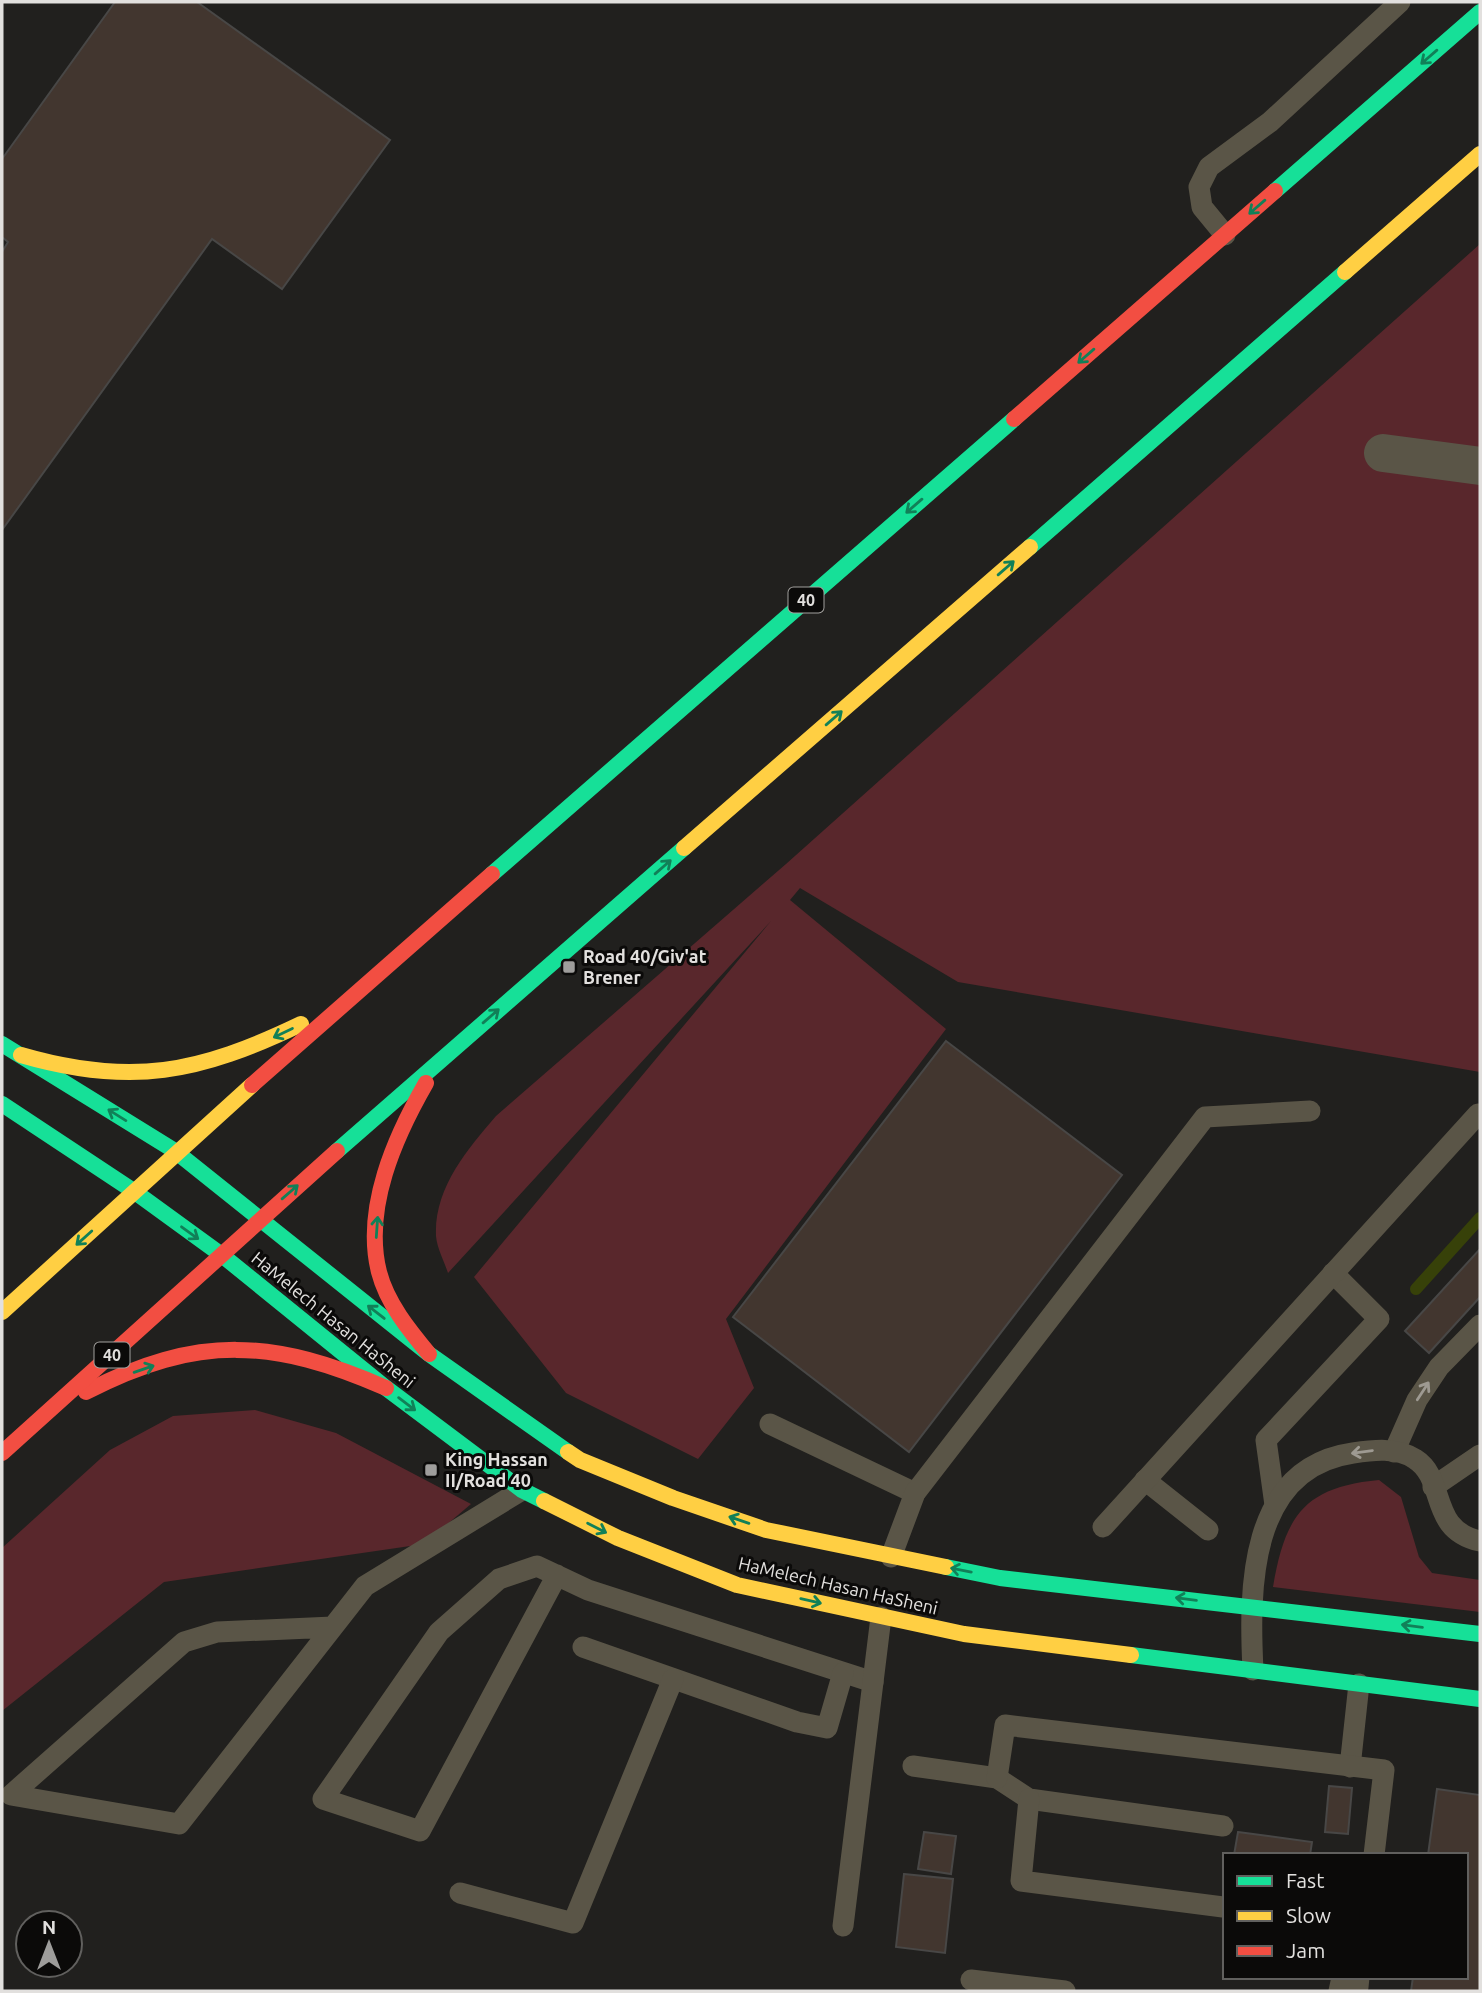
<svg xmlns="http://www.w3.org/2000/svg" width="1482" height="1993" font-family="Ubuntu,sans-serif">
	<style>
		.green { fill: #59272c }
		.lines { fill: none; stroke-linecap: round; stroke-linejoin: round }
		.stream { stroke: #374109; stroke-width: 12 }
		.building { fill: #42362f; stroke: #484746; stroke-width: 2 }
		.lane { stroke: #5a5547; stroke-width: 21 }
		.street { stroke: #5a5547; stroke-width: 38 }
		.fast { stroke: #16e098; stroke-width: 16 }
		.slow { stroke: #ffcf43; stroke-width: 16 }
		.jam { stroke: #f24e42; stroke-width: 16 }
		.oneway { stroke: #118058 }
		.oneway2 { stroke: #9e9a92 }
		.poi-dot { fill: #9e9d9b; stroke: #0b0a09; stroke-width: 2.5 }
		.labels { text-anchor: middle; stroke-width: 6; stroke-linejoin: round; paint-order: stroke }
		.shield { fill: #0b0a09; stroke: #a2a09e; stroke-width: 2 }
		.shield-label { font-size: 16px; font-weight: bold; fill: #e2e0de }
		.poi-label { font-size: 18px; font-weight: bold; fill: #e2e0de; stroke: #0b0a09; text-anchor: start }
		.street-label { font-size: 18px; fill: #e2e0de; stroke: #0b0a09 }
	</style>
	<rect width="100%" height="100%" fill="#21201e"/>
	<g class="green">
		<path d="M1480 244V1072L958 982 800 888 790 900 946 1029 726 1319 754 1388 698 1459 566 1393 474 1277 771 921 448 1273C444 1261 437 1248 436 1236 434 1188 467 1150 496 1116L786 864Z"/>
		<polygon points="255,1410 336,1433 471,1504 424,1544 164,1582 2,1711 2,1548 110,1450 173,1416"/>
		<path d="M1379 1480 1401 1497 1419 1557 1432 1573 1480 1580V1612L1273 1587C1285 1516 1304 1487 1379 1480Z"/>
	</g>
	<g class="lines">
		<polyline class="stream" points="1416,1289 1480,1218"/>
	</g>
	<g class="building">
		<polygon points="115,2 197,2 390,140 282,289 212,239 2,530 2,252 8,242 2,237 2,159"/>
		<polygon points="946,1041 1122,1175 909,1452 733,1317"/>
		<polygon points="1480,1249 1480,1297 1429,1353 1405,1331"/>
		<polygon points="1329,1786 1352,1788 1348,1834 1325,1832"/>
		<polygon points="1437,1789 1480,1795 1480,1991 1411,1991 1413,1977 1466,1977 1466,1855 1428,1855"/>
		<polygon points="924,1832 956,1836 951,1874 918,1869"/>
		<polygon points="1238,1832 1312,1842 1310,1855 1234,1855"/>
		<polygon points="904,1874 953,1879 945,1953 896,1947"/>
	</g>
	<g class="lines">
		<g class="lane">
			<polyline points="1225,235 1202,207 1199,187 1209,167 1270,122 1400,2"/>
			<polyline points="770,1424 915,1493"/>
			<polyline points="1394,1452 1417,1400 1439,1367 1480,1325"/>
			<polyline points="1145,1480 1208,1530"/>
			<polyline points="1433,1487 1480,1455"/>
			<polyline points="1275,1505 1266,1440 1379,1319 1333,1273"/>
			<polyline points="1103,1527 1478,1114"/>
			<polyline points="891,1557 915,1493 1205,1117 1310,1111"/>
			<polyline points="557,1575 420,1831 323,1799 439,1632 499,1579 537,1566 588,1590 873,1682"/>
			<polyline points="333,1627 217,1632 184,1642 11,1795 179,1824 365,1586 522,1490"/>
			<polyline points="583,1647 797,1722 827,1728 843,1673"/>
			<path d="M1253 1670C1249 1590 1248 1468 1353 1453 1373 1450 1397 1447 1415 1459 1447 1479 1428 1530 1480 1541"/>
			<polyline points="913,1766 997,1778 1029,1799 1223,1826"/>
			<polyline points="1350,1767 1359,1684"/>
			<polyline points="997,1778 1005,1725 1384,1770 1374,1855"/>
			<polyline points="1029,1799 1021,1881 1223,1907"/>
			<polyline points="460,1893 573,1923 673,1679"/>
			<polyline points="843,1926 881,1617"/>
			<polyline points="971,1980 1065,1991"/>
			<polyline points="1339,1991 1341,1982 1358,1987 1359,1977"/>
		</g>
		<polyline class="street" points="1383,453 1480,466"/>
		<g class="fast">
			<polyline points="1275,191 1480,12"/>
			<polyline points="1030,547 1345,272"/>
			<polyline points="492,874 1014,419"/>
			<polyline points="2,1044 175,1151 429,1354 568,1452"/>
			<polyline points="2,1104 135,1192 223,1256 386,1388 522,1490 544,1501"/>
			<polyline points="337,1151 684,848"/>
			<polyline points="946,1567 1000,1578 1480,1634"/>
			<polyline points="1131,1655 1480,1699"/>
		</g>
		<g class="slow">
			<polyline points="1345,272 1480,154"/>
			<polyline points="684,848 1030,547"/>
			<path d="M21 1055C131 1087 199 1073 301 1024"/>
			<polyline points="2,1312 252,1085"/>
			<polyline points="568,1452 580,1460 673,1498 766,1530 946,1567"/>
			<polyline points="544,1501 618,1538 737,1585 964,1634 1131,1655"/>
		</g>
		<g class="jam">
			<polyline points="1014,419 1275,191"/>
			<path d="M426 1083C395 1137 363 1208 379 1272 387 1303 409 1330 429 1354"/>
			<polyline points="252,1085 492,874"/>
			<path d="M86 1392C198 1334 274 1339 386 1388"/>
			<polyline points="2,1453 337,1151"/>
		</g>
	</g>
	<defs><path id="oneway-shaft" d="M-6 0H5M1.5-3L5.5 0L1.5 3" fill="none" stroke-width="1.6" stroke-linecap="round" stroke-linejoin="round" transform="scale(1.75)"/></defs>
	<g class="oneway">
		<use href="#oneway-shaft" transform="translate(1429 57) rotate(139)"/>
		<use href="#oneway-shaft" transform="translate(1257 207) rotate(139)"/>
		<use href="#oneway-shaft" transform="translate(1086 356) rotate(139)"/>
		<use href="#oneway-shaft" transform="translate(914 506) rotate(139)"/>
		<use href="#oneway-shaft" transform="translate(1006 568) rotate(-41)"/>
		<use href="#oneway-shaft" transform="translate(834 718) rotate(-41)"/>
		<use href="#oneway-shaft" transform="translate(663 867) rotate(-41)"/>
		<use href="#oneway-shaft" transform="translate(491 1016) rotate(-41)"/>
		<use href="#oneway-shaft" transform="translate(283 1033) rotate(154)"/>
		<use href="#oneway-shaft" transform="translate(117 1115) rotate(-148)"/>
		<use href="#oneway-shaft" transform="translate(290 1192) rotate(-41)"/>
		<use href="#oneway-shaft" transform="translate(377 1227) rotate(-86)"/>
		<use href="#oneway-shaft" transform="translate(190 1233) rotate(36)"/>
		<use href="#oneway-shaft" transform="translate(84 1238) rotate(138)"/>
		<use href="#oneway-shaft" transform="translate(376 1312) rotate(-142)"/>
		<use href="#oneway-shaft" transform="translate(144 1369) rotate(-19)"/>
		<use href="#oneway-shaft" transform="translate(407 1404) rotate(37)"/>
		<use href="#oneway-shaft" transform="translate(739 1520) rotate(-161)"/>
		<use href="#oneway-shaft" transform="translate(597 1528) rotate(27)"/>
		<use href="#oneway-shaft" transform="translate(961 1570) rotate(-169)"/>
		<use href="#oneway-shaft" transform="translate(1186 1599) rotate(-173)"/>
		<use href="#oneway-shaft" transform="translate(811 1601) rotate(13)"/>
		<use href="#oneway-shaft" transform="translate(1412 1626) rotate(-173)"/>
	</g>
	<g class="oneway2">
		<use href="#oneway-shaft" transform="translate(1423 1391) rotate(-57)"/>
		<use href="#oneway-shaft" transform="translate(1362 1452) rotate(172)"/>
	</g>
	<g class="poi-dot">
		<rect x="562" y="960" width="14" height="14" rx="3.5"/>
		<rect x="424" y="1463" width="14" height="14" rx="3.5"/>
	</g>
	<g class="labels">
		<g class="shield">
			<rect x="788.5" y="587.5" width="35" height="25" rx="5"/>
			<rect x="94.5" y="1342.5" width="35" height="25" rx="5"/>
		</g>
		<g class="shield-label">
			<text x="806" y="606">40</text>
			<text x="112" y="1361">40</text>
		</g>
		<g class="poi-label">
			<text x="583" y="963">Road 40/Giv'at<tspan x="583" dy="21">Brener</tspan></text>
			<text x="445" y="1466">King Hassan<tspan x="445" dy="21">II/Road 40</tspan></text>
		</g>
		<g class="street-label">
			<text transform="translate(333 1320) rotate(39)" y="6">HaMelech Hasan HaSheni</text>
			<text transform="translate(838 1586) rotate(13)" y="6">HaMelech Hasan HaSheni</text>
		</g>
	</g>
	<rect width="1482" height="1993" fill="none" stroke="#e2e0de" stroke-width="7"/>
	<rect x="1223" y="1853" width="245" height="126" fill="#0b0a09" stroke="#61605e" stroke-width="2"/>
	<rect x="1237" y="1876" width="35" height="10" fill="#16e098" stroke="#61605e" stroke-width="2"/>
	<text x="1286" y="1888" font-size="21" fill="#e2e0de">Fast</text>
	<rect x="1237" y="1911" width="35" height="10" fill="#ffcf43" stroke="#61605e" stroke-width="2"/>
	<text x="1286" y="1923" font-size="21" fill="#e2e0de">Slow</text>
	<rect x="1237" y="1946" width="35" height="10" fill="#f24e42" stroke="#61605e" stroke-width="2"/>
	<text x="1286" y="1958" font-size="21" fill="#e2e0de">Jam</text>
	<g transform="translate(49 1944)"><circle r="33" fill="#0b0a09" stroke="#61605e" stroke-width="2"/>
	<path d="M0-5L12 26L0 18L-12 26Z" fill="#9e9d9b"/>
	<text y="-10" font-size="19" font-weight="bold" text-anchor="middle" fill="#e2e0de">N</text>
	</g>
</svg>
